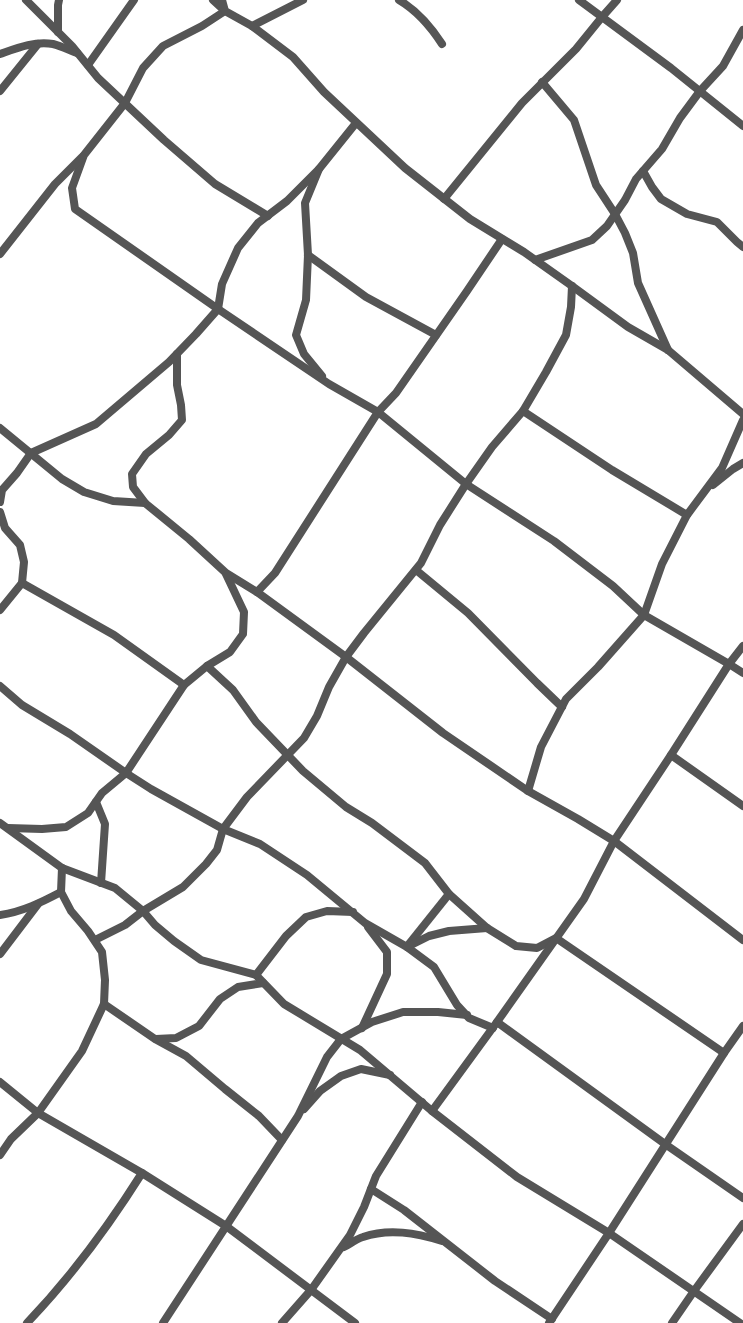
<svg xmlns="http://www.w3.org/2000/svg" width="743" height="1323" font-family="Roboto,sans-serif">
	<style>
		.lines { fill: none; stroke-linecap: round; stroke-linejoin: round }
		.street { stroke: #555; stroke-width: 8 }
	</style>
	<rect width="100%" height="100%" fill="#fff"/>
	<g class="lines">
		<g class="street">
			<polyline points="26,0 72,46 98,78 164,140 215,184 268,216"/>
			<polyline points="213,0 225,11 202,26 163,46 143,68 125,103 84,155 72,188 75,209 218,309 329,384 378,412 466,484 554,541 613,586 644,615 729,664 743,673"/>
			<polyline points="222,0 225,11 252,26 293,57 324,92 405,168 470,219 524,252 572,286 628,327 668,350 743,414"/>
			<path d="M399 0C416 10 431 27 442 44"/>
			<polyline points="579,0 671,68 743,126"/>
			<polyline points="252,26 303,0"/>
			<polyline points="58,32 58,5 59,0"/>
			<path d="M0 54C17 48 34 41 53 44 61 46 69 50 77 53"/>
			<polyline points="88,65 134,0"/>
			<polyline points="542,82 574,120 596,185 615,214 625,233 633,253 638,283 668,350"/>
			<polyline points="0,91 38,44"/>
			<polyline points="643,171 652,187 661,199 687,214 717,222 737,242 743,247"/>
			<polyline points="444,199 522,103 576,49 602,17 617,0"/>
			<polyline points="0,254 55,184 82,157"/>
			<polyline points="308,255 366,297 436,335"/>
			<polyline points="535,260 592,240 607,226 625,200 636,179 662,149 680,118 700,91 723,66 743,30"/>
			<polyline points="322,376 304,354 296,335 306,300 308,255 305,203 319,169 356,123"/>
			<polyline points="523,411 612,470 687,515"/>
			<polyline points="0,428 62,479 84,492 113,501 145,503 189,539 226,573 257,592 346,657 443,733 528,791 578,819 614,841 743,940"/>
			<polyline points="713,485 733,469 743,463"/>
			<polyline points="0,502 2,490 17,473 31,453 96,424 169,362 196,334 218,309 222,284 238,248 258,223 287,201 319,169"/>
			<polyline points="145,503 133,487 132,474 146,454 169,435 182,420 181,405 177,385 177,354"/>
			<polyline points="0,512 5,528 20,545 24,562 22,583 0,610"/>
			<polyline points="416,570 468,613 537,683 562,707"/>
			<polyline points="22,583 114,635 184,685"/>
			<polyline points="257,592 275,573 378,412 396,393 467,291 502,239"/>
			<polyline points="207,666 233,690 256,722 303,771 346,807 372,823 425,863 449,894 487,928 516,946 537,948 556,938 724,1053"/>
			<polyline points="0,686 22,705 70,734 126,773 151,789 223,829 260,844 307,875 365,923 407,947 434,967 457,1005 469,1018 493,1028"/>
			<polyline points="671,755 743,806"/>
			<polyline points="528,791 541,747 566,699 598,667 644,615 662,564 687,515 722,468 743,420"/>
			<polyline points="96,802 105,824 101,883"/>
			<polyline points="0,823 62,868 115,888 143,911 155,925 174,941 201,960 256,975 284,1004 360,1050 432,1111 497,1022 584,899 614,841 671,755 729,664 743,646"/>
			<polyline points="8,828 42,829 66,827 88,813 102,793 126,773 184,685 207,666 230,652 243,634 244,612 226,574"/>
			<path d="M0 915C22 912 42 902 61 892"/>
			<polyline points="95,940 125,925 143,911 183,887 206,864 217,850 223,829 247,797 304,738 317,716 329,687 346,657 364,633 421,563 440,525 466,484 492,447 523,411 546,372 566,335 571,307 572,286"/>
			<polyline points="409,944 449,894"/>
			<polyline points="407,947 429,936 449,931 487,928"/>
			<polyline points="0,954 38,904"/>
			<polyline points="256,975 286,936 306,917 327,911 353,912"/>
			<polyline points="104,1004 155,1039 186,1056 225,1089 259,1116 282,1140"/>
			<polyline points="497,1022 665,1144 743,1198"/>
			<polyline points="362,1028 387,974 387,952 368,927"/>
			<polyline points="156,1039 176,1038 199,1026 220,999 238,987 263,983"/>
			<polyline points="0,1082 38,1113 142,1173 226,1226 355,1323"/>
			<polyline points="304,1109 320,1091 341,1076 361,1069 390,1075"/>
			<polyline points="432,1111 517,1177 609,1233 740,1323"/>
			<polyline points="0,1155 11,1139 38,1113 82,1051 104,1004 105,980 102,952 88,931 71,911 61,892 62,868"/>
			<polyline points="371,1189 404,1210 495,1281 552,1319"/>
			<path d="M344 1247C350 1244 356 1239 363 1237 389 1228 416 1233 442 1241"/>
			<path d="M27 1323C71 1277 108 1227 142 1173"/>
			<polyline points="163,1323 298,1116 327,1057 341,1039 372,1022 403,1012 438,1012 467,1015"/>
			<polyline points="282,1323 311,1290 350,1235 364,1207 376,1176 422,1102"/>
			<polyline points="549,1323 609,1233 724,1053 743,1026"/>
			<polyline points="672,1323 694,1291 743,1224"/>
		</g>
	</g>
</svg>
